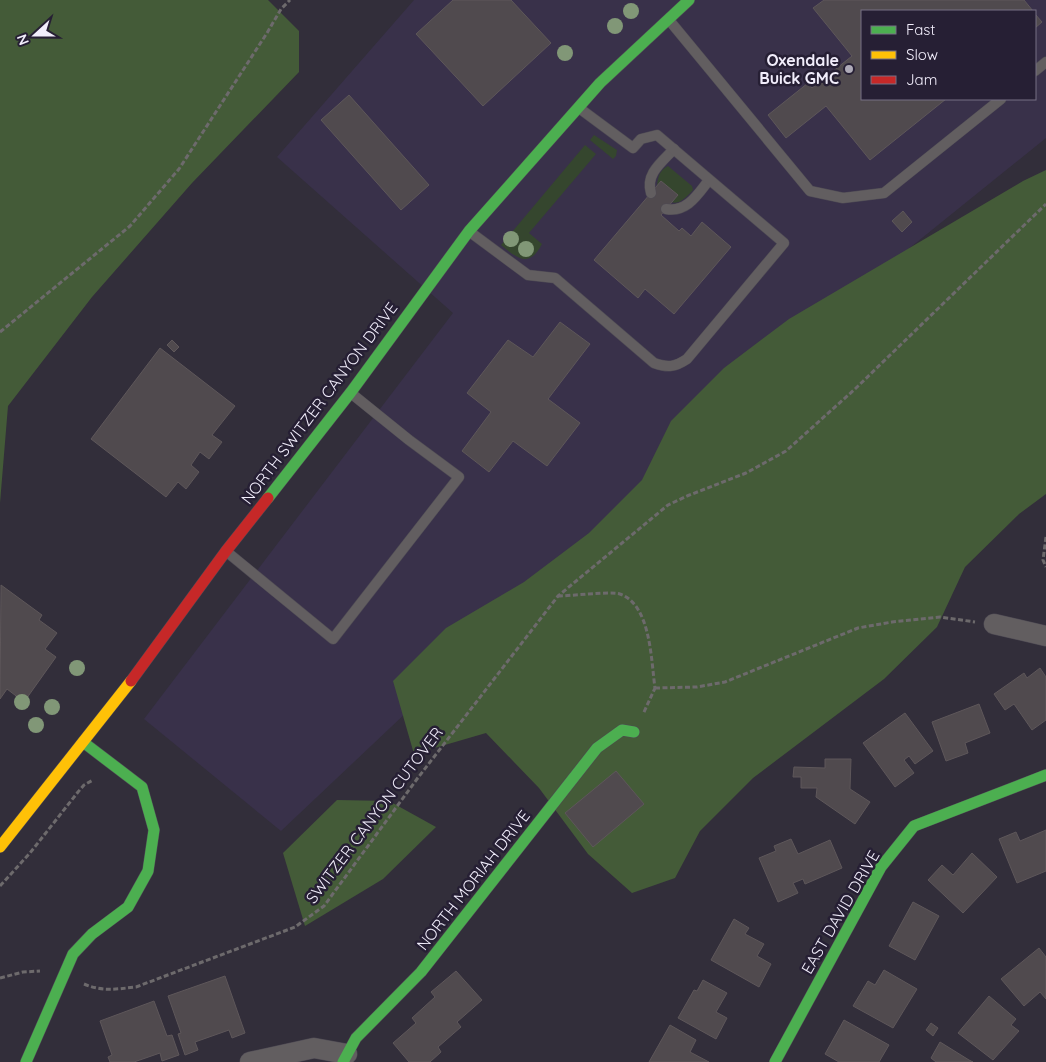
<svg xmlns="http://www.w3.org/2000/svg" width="1046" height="1062" font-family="Quicksand,sans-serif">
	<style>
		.built { fill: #39314a; fill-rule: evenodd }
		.green { fill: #35462e }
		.forest { fill: #445b38 }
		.building { fill: #504a4e; stroke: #5e575a }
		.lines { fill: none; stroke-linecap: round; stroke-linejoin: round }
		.lane-casing { stroke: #4e4a54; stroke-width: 11 }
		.street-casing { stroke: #4e4a54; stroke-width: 21 }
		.fast-casing { stroke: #4e4a54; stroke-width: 12 }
		.slow-casing { stroke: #4e4a54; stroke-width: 12 }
		.jam-casing { stroke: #4e4a54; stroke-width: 12 }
		.path { stroke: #6d6a6c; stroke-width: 3; stroke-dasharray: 5 2.5; stroke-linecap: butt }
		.lane { stroke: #625e60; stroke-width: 10 }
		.street { stroke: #625e60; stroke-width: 20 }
		.fast { stroke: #4caf50; stroke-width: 11 }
		.slow { stroke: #ffc107; stroke-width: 11 }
		.jam { stroke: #c62828; stroke-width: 11 }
		.tree { fill: #819777 }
		.poi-dot { fill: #aeaab7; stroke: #261f34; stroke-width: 2 }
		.labels { text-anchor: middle; stroke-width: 5; stroke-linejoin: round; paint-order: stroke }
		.poi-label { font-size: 16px; font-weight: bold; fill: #f1edfb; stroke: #261f34; text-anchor: end }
		.street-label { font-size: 16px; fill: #f1edfb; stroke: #261f34 }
	</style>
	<rect width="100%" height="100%" fill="#322e3a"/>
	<path class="built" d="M414 0H1046V138L829 313 281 831 144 719 453 313 277 157ZM862 11H1035V99H862Z"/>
	<g class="green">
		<polygon points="594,135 617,150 616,156 613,159 590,140"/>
		<path d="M585 145 596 154 529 233 542 244C529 269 517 258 501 245Z"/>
		<path d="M668 166 692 186 693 190C677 208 671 206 657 189 657 179 659 170 668 166Z"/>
	</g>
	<g class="forest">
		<polygon points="0,0 268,0 299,31 299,72 192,183 92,297 8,406 0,503"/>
		<polygon points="1046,170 1046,494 1019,514 965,567 937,627 884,679 753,778 700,831 675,878 632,893 588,854 539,788 486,733 414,754 393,681 446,628 524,582 589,533 642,480 671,421 724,368 789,319 1023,181"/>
		<polygon points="337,800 389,801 436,827 383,879 305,926 283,853"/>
	</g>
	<g class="building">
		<polygon points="453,0 511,0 551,43 483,106 416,34"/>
		<polygon points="824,0 1024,0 1033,11 862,11 862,99 946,99 870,160 826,106 786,138 768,115 808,83 812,88 852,56 813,8"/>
		<polygon points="1035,14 1042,22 1035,28"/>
		<polygon points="349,95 429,185 401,210 321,120"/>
		<polygon points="661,181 678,195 661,215 679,231 682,228 691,236 702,222 731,247 674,314 645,289 638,298 594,260"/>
		<polygon points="903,211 912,222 902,232 892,221"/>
		<polygon points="560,322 590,344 548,399 580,423 547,466 513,441 489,472 462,451 491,412 467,393 508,340 533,357"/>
		<polygon points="172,340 179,347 174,352 167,345"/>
		<polygon points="160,348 235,406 212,435 222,442 209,459 200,452 191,465 199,472 186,489 178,482 166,497 91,439"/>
		<polygon points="1,585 42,615 39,620 57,633 45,649 56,657 24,702 7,689 0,699"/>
		<polygon points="1040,668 1046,677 1046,720 1032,730 1014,704 1005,710 994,694 1024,673 1027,678"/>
		<polygon points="979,704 990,733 965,743 968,753 946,761 932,722"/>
		<polygon points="905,713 933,751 915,764 909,756 904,760 914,773 895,787 863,743"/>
		<polygon points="825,759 851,759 850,789 870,802 855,824 816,797 817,788 801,788 801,777 793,777 794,767 825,768"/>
		<polygon points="616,771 644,804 593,847 565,813"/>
		<polygon points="1046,830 1046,871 1017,883 999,839 1016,832 1020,841"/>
		<polygon points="791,839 798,854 830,840 842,868 805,884 803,879 793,883 798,893 778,902 759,858 776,851 774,846"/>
		<polygon points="972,853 997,877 963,913 928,880 942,865 953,875"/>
		<polygon points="913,902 939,916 915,960 889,946"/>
		<polygon points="734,919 749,928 745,934 764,944 757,956 771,964 759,987 711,960"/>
		<polygon points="1039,948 1046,957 1046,999 1040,992 1024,1006 1001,979"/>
		<polygon points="884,970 917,989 893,1028 853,1006 868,981 875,985"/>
		<polygon points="456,971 482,1000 457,1022 461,1027 438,1047 441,1052 430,1062 409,1062 393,1043 416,1023 412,1018 435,997 431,992"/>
		<polygon points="225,976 245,1033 232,1038 229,1030 195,1042 198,1050 185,1055 178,1034 181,1033 168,996"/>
		<polygon points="703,980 727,993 716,1012 727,1018 716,1039 678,1018 694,990 697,991"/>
		<polygon points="989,996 1016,1019 1011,1025 1019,1031 993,1060 958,1033"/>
		<polygon points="154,1001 167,1036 172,1035 179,1055 162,1061 160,1053 134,1062 110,1062 108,1057 112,1055 100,1021"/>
		<polygon points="844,1020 889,1045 879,1062 839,1062 825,1054"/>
		<polygon points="931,1023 938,1028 933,1036 926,1030"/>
		<polygon points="670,1025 696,1040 690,1052 709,1062 649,1062"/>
		<polygon points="940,1042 969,1060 973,1062 936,1062 931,1058"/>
	</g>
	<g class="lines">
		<defs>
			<g id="lane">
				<polyline points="669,20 810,191 843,198 884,193 1001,99"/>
				<polyline points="1035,71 1046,62"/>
				<path d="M651 193C645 174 662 162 674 149"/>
				<path d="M666 209C687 213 698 194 709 180"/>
				<path d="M470 232 528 275 555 278 654 363C668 368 675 367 687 359L784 243 657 135 641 139 633 148 579 108"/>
				<polyline points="227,552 333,639 459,477 409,440 352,394"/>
			</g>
			<g id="street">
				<polyline points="994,624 1046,636"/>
				<polyline points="250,1062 314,1048 347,1054"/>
			</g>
			<g id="fast">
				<polyline points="268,498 351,392 469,231 600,83 689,0"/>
				<polyline points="26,1062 73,954 92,934 128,907 148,871 154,830 142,787 83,742"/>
				<polyline points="343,1062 356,1038 421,972 597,748 622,730 634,732"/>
				<polyline points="775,1062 881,867 914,826 1046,775"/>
			</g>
			<polyline id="slow" points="0,847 131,681"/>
			<polyline id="jam" points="131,681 226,551 268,498"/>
		</defs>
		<use href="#lane" class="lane-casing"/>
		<use href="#street" class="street-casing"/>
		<use href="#fast" class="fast-casing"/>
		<use href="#slow" class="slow-casing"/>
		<use href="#jam" class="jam-casing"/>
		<g class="path">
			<polyline points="0,332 130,226 179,169 267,33 281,9 290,0"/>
			<polyline points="1046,537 1043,560 1046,567"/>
			<path d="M558 596C569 596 613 591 620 594 651 605 651 660 655 688"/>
			<polyline points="655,688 697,687 725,682 858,628 892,622 940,617 975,622"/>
			<polyline points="644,712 655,688"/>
			<polyline points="0,886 30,853 78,792 84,785 93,780"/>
			<polyline points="0,978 23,972 40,971"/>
			<path d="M84 984C103 992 116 989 136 987L295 927 324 906 417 779 558 596 668 505 687 496 746 473 786 451 855 389 1046 204"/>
		</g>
		<use href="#lane" class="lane"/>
		<use href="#street" class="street"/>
		<use href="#fast" class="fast"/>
		<use href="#slow" class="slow"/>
		<use href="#jam" class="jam"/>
	</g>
	<g class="tree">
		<circle cx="631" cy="11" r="8"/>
		<circle cx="615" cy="26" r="8"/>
		<circle cx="565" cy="53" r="8"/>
		<circle cx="511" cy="239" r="8"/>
		<circle cx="526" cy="249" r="8"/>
		<circle cx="77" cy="668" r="8"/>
		<circle cx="22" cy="702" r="8"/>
		<circle cx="52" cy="707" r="8"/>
		<circle cx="36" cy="725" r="8"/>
	</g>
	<circle class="poi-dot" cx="849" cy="69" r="5"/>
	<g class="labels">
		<g class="poi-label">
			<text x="839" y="66">Oxendale<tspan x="839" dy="18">Buick GMC</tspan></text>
		</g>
		<g class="street-label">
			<text transform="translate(319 403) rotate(-53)" y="6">NORTH SWITZER CANYON DRIVE</text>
			<text transform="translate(374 815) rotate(-53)" y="6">SWITZER CANYON CUTOVER</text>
			<text transform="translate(473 880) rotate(-52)" y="6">NORTH MORIAH DRIVE</text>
			<text transform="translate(840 912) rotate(-60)" y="6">EAST DAVID DRIVE</text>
		</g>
	</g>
	<rect x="861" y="10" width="175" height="90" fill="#261f34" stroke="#777184"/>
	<rect x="871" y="26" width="25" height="8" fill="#4caf50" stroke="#777184"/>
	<text x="906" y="35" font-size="15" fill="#f1edfb">Fast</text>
	<rect x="871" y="51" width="25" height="8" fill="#ffc107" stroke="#777184"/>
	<text x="906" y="60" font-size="15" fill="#f1edfb">Slow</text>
	<rect x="871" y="76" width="25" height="8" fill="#c62828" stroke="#777184"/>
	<text x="906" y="85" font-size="15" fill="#f1edfb">Jam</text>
	<g transform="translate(35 35) rotate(249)" stroke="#261f34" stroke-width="4" paint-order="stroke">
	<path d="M0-4L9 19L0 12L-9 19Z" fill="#f1edfb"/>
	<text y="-8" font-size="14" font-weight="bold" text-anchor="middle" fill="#f1edfb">N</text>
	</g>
</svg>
